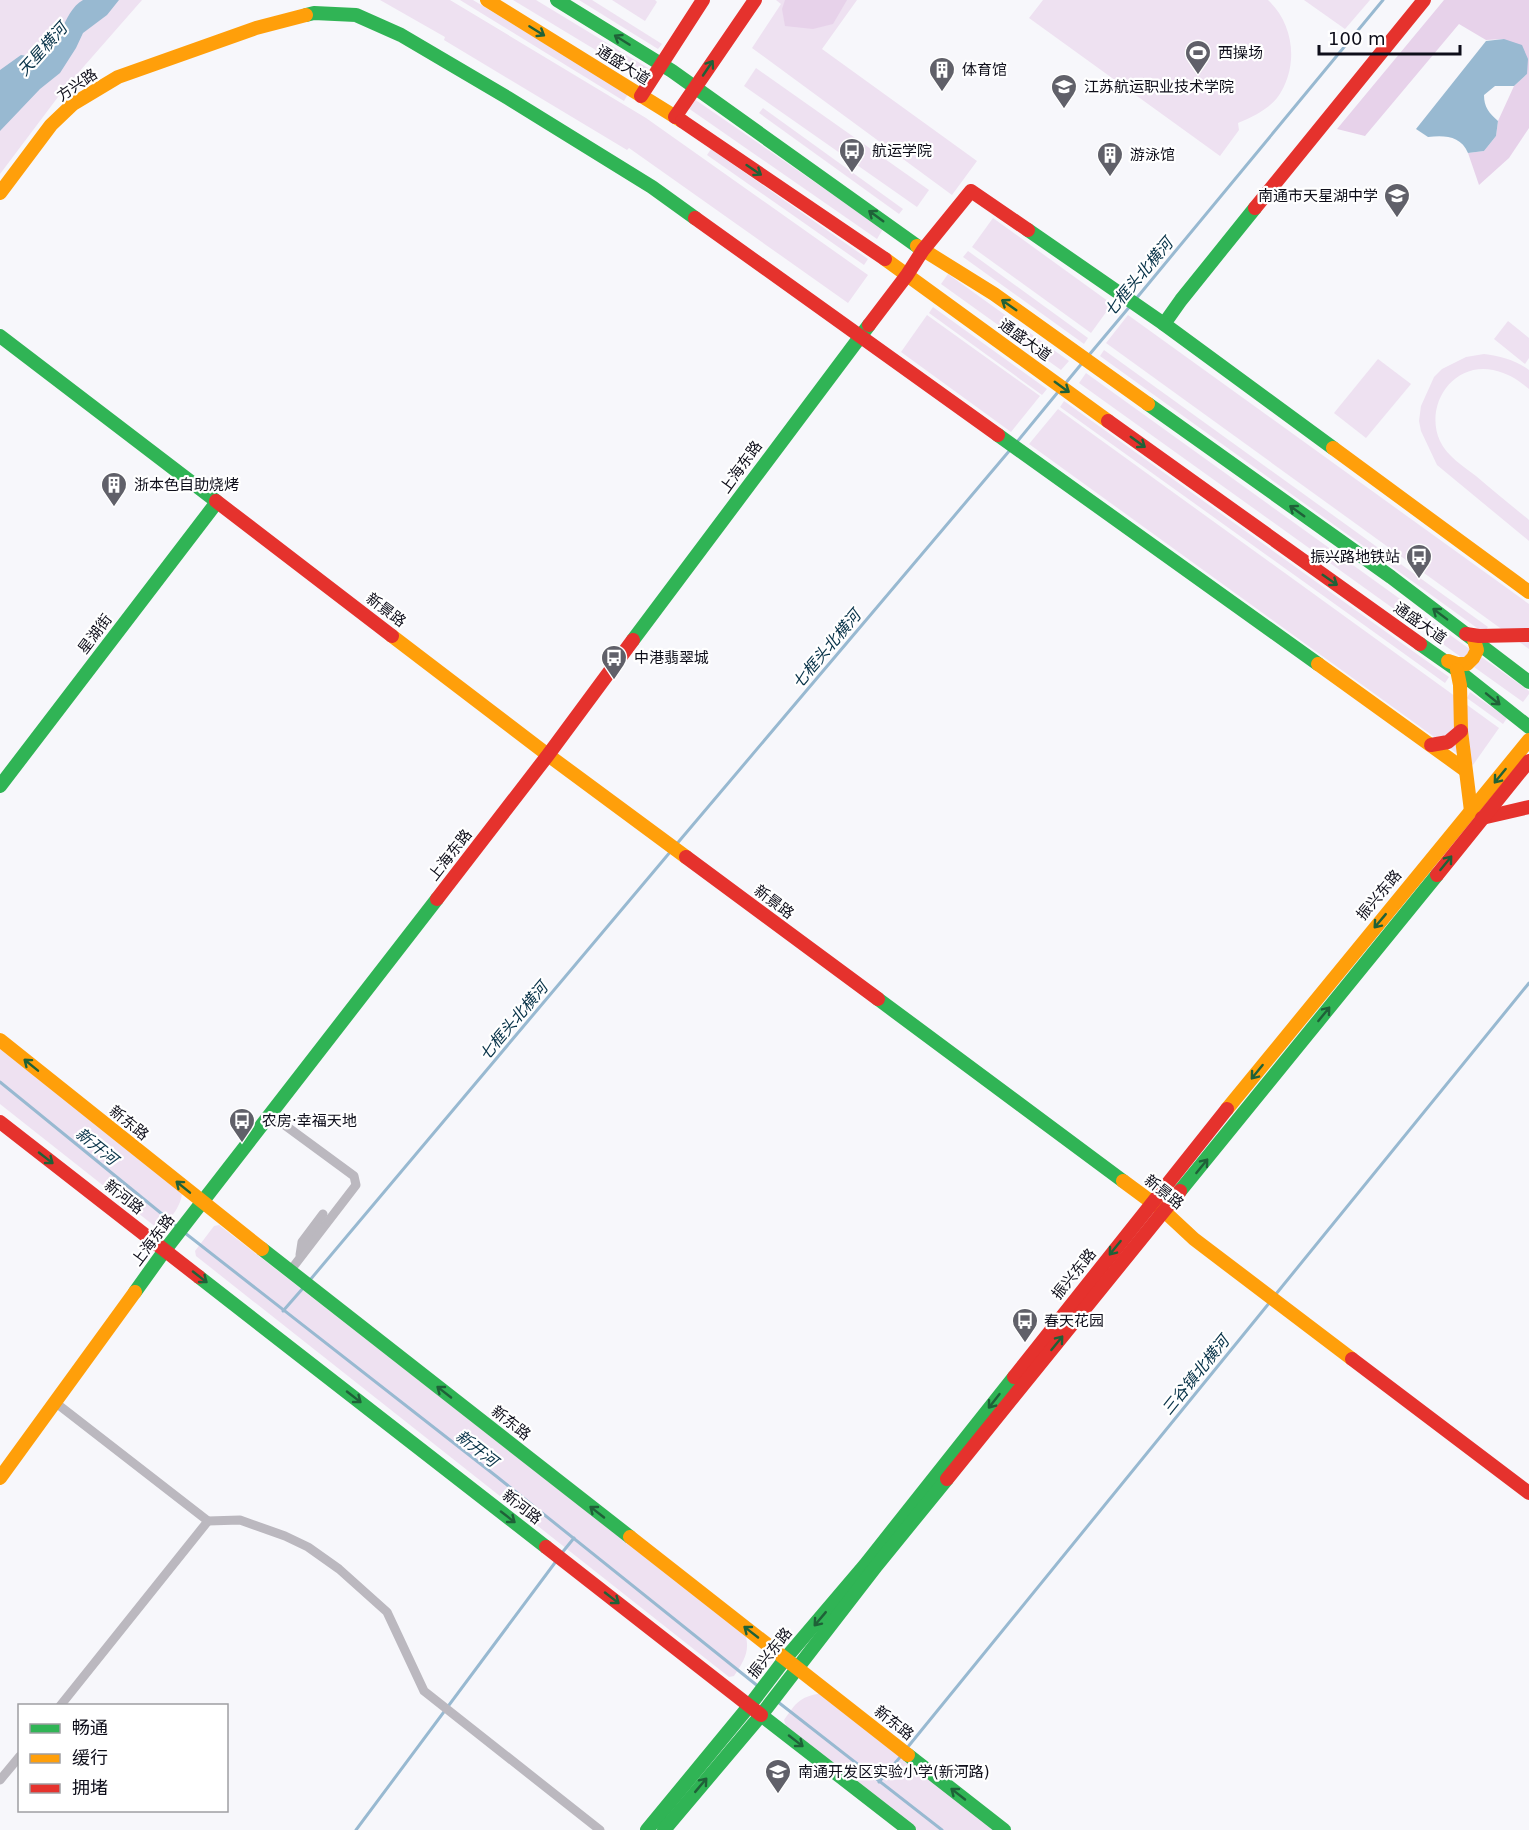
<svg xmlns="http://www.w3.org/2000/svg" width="1529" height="1830" font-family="'DejaVu Sans','Noto Sans SC',sans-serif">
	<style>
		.green { fill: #eee1f1 }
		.forest { fill: #e7d2ea }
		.water { fill: #98b9d1 }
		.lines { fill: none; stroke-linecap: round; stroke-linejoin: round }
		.stream { stroke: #98b9d1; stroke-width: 3 }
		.street { stroke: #bbb8bf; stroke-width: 9 }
		.fast { stroke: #30b455; stroke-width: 14 }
		.slow { stroke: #ff9f0a; stroke-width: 14 }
		.jam { stroke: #e5322d; stroke-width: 14 }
		.oneway { stroke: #1f6138 }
		.labels { text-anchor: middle; stroke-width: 4.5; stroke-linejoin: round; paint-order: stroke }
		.poi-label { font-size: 15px; fill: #0e0e1a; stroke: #fff; text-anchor: start }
		.street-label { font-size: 15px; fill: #0e0e1a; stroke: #fff }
		.water-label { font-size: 16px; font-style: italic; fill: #063147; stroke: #fff }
	</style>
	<rect width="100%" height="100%" fill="#f7f7fb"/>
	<g class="green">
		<polygon points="0,0 142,0 64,89 0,174"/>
		<polygon points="380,0 450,0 646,118 868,275 848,303 629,148 627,150 444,40 445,37"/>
		<polygon points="460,0 473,0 628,94 624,101"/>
		<polygon points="513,0 536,0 648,68 642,78"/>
		<polygon points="579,0 592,0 662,44 658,49"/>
		<polygon points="612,0 655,0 657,2 645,21"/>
		<polygon points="776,0 857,0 822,49 977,161 952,195 752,48 781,4"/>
		<path d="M1043 0H1268C1295 25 1299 68 1277 98 1267 110 1253 117 1238 123L1239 130 1220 156 1029 18Z"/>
		<polygon points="1304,0 1370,0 1345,29"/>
		<polygon points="756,68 929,190 917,207 744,86"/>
		<polygon points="684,92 883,229 877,239 678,101"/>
		<polygon points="763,108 903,209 899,214 759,113"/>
		<polygon points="711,149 868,259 864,265 707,155"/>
		<polygon points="993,218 1112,304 1091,333 972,247"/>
		<polygon points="968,251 1088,338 1084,344 963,257"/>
		<polygon points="948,274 1069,361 1061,370 941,284"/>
		<polygon points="933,307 1047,389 1042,395 929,313"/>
		<polygon points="927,315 1040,396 1011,432 901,352"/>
		<polygon points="1128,315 1529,604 1529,649 1106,343"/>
		<polygon points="1508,321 1529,338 1529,358 1525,364 1494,339"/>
		<polygon points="1104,350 1488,627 1484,633 1100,356"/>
		<path d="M1484 354C1500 356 1516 360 1529 370V389C1518 380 1508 373 1493 370 1452 362 1424 406 1440 441 1447 456 1463 466 1476 476 1493 491 1511 505 1529 520V541L1437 465 1421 431 1419 421 1421 406 1434 377 1442 369 1466 357Z"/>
		<polygon points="1378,359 1411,384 1366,438 1334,413"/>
		<polygon points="1086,373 1471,650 1465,660 1079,383"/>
		<polygon points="1064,401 1449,677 1445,683 1060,407"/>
		<polygon points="1058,409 1499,728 1473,765 1029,444"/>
		<polygon points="1480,656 1529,691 1529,694 1523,702 1474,667"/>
		<polygon points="1470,692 1507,718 1503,724 1467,698"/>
		<path d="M0 1049 182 1192C182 1205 169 1223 157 1228L0 1104Z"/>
		<path d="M219 1225 745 1634C751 1651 743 1662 734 1676L729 1677 196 1256 195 1251 214 1226Z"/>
		<path d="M821 1693 994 1830H917L787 1729 784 1720C797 1702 798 1698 821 1693Z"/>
	</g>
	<g class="forest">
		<polygon points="785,0 847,0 833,24 813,29 785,26 782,9"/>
		<polygon points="1444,0 1529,0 1529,128 1509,158 1479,185 1468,153 1484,151 1496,136 1498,121 1514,86 1527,74 1504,39 1486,40 1459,24 1365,136 1337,129"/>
	</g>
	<g class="water">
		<path d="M83 0H119L107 15 83 33 76 48 60 73 40 89 0 131V70L21 55C25 55 31 58 35 58 59 55 62 11 83 0Z"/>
		<path d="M1504 39 1522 45 1528 59 1527 74 1514 86H1495L1484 95C1484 107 1489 113 1498 121L1496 136 1484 151 1468 153C1461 136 1445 135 1428 137L1416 129 1486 41Z"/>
	</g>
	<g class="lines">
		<g class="stream">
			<polyline points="1135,300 1383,0"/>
			<polyline points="1089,355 1131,305"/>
			<polyline points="1064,385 1083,362"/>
			<polyline points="1016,443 1058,392"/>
			<polyline points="675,846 1010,450"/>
			<polyline points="0,1082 178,1227"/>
			<polyline points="185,1233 496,1476 759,1687"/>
			<polyline points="310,1280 671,851"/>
			<polyline points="1276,1294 1529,983"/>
			<polyline points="283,1311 304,1287"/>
			<polyline points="561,1554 574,1538"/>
			<polyline points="778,1702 942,1830"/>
			<polyline points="907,1748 1270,1302"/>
			<polyline points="879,1782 901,1756"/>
			<polyline points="356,1830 557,1560"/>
		</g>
		<g class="street">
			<polyline points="271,1115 354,1176 356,1185 290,1271"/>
			<polyline points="300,1255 302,1242 323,1214"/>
			<polyline points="56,1403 208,1521 60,1706"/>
			<polyline points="208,1521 240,1520 285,1536 308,1547 339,1569 387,1612 424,1691 600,1830"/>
			<polyline points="0,1780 20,1756"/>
		</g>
		<g class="fast">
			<polyline points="557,0 672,71 917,246"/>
			<polyline points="306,15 314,13 356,15 401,35 508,98 652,187 695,218"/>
			<polyline points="1255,208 1181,300 1164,324 1333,448"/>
			<polyline points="1028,230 1164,324"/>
			<polyline points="0,336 216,501"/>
			<polyline points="1148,404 1391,577 1529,682"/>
			<polyline points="998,435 1318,664"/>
			<polyline points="633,640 869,325"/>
			<polyline points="1420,644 1457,670 1529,727"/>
			<polyline points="0,786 217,502"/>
			<polyline points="878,999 1123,1181"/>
			<polyline points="1180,1191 1437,875"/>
			<polyline points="262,1249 630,1537"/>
			<polyline points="199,1277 546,1547"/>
			<polyline points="135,1292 165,1250 437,899"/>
			<polyline points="761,1715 909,1830"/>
			<polyline points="908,1755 1004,1830"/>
			<polyline points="647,1830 750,1705 785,1659 865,1565 1014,1377"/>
			<polyline points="664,1830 762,1714 877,1565 947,1479"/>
		</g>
		<g class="slow">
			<polyline points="487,0 682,121"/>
			<polyline points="0,193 51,125 73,104 118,77 256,28 306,15"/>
			<polyline points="917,246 994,294 1148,404"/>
			<polyline points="885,259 1108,421"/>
			<polyline points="1333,448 1529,592"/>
			<polyline points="392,636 548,755 686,857"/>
			<polyline points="1448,661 1457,664 1467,664 1473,658 1477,650 1474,640"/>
			<polyline points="1318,664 1465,770"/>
			<polyline points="1457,670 1460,685 1461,731 1471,811"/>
			<polyline points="0,1040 262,1249"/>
			<polyline points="1227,1109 1529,740"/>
			<polyline points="1123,1181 1165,1212 1194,1239 1352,1359"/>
			<polyline points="0,1478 135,1292"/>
			<polyline points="630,1537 908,1755"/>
		</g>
		<g class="jam">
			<polyline points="641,96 703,0"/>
			<polyline points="675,117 755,0"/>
			<polyline points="682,121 885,259"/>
			<polyline points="1255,208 1424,0"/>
			<polyline points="695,218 998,435"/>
			<polyline points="869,325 907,275 923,250 971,191 1028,230"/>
			<polyline points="1108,421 1420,644"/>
			<polyline points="216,501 392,636"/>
			<polyline points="1466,634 1479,636 1529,635"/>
			<polyline points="1431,745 1448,742 1461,731"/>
			<polyline points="1482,818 1529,807"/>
			<polyline points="686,857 878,999"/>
			<polyline points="1437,875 1529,761"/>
			<polyline points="437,899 548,755 633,640"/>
			<polyline points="0,1122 199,1277"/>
			<polyline points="1352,1359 1529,1493"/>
			<polyline points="1014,1377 1227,1109"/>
			<polyline points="947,1479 1180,1191"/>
			<polyline points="546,1547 761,1715"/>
		</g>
	</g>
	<defs><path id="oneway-shaft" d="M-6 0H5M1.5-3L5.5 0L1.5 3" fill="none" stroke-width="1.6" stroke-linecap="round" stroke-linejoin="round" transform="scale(1.5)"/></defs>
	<g class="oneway">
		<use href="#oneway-shaft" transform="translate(537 31) rotate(32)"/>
		<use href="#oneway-shaft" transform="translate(622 40) rotate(-148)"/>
		<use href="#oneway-shaft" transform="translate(708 68) rotate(-56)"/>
		<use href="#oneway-shaft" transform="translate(754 170) rotate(34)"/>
		<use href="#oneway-shaft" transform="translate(876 216) rotate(-144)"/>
		<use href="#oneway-shaft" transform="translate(1009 305) rotate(-145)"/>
		<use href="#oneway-shaft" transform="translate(1062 387) rotate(36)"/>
		<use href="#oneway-shaft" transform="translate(1138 442) rotate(36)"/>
		<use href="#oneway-shaft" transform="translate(1297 511) rotate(-144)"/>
		<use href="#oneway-shaft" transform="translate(1330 580) rotate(35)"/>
		<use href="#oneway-shaft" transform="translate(1440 614) rotate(-143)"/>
		<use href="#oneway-shaft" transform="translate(1493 699) rotate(39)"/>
		<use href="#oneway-shaft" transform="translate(1500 776) rotate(129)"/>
		<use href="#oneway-shaft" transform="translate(1446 863) rotate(-51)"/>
		<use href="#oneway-shaft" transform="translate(1380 921) rotate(130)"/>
		<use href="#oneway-shaft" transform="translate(1324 1014) rotate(-51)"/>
		<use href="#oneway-shaft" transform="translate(31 1065) rotate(-141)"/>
		<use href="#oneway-shaft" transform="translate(1257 1072) rotate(129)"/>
		<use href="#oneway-shaft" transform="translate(46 1158) rotate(38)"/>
		<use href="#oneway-shaft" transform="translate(1202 1166) rotate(-51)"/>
		<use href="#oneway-shaft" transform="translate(183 1187) rotate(-141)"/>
		<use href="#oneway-shaft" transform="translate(1115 1248) rotate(129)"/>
		<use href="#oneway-shaft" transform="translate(200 1277) rotate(38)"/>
		<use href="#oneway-shaft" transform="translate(1057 1343) rotate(-51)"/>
		<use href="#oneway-shaft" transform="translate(444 1392) rotate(-142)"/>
		<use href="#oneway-shaft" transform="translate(354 1397) rotate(38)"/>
		<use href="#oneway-shaft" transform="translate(994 1401) rotate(128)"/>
		<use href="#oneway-shaft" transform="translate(597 1512) rotate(-142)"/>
		<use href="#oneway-shaft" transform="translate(508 1517) rotate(38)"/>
		<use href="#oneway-shaft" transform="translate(612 1598) rotate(38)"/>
		<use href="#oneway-shaft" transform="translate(820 1619) rotate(130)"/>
		<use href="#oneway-shaft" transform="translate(751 1632) rotate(-142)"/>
		<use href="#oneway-shaft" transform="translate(796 1741) rotate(38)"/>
		<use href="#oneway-shaft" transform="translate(701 1785) rotate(-50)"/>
		<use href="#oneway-shaft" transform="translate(958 1794) rotate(-142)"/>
	</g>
	<defs>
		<symbol id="stadium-pin" viewBox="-11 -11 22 30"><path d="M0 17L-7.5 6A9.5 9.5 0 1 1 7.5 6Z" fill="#606069" stroke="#fff"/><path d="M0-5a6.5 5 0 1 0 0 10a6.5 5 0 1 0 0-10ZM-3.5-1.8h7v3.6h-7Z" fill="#fff"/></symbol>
		<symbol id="building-pin" viewBox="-11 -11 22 30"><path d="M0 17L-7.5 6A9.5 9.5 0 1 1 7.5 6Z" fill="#606069" stroke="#fff"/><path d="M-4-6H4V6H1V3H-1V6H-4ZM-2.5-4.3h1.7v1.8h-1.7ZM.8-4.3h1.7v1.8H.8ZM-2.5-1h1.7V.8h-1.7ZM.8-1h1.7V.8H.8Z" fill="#fff"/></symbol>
		<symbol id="university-pin" viewBox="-11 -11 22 30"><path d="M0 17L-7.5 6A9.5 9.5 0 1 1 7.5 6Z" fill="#606069" stroke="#fff"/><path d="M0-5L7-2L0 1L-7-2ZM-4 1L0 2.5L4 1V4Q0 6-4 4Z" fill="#fff"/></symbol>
		<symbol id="bus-pin" viewBox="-11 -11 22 30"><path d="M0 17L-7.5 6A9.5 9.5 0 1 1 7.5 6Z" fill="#606069" stroke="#fff"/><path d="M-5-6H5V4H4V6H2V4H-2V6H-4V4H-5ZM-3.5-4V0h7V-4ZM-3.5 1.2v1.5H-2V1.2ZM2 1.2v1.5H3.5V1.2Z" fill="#fff"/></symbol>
		<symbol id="school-pin" viewBox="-11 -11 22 30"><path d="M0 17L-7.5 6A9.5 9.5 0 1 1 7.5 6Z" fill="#606069" stroke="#fff"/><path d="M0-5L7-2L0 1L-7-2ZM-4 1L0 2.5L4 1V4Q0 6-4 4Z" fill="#fff"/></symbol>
	</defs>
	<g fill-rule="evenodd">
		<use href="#stadium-pin" x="1183" y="38" width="30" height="40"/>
		<use href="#building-pin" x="927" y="55" width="30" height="40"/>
		<use href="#university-pin" x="1049" y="72" width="30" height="40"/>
		<use href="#bus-pin" x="837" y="136" width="30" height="40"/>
		<use href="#building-pin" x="1095" y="140" width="30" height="40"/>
		<use href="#school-pin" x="1382" y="181" width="30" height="40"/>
		<use href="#building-pin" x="99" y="470" width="30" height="40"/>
		<use href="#bus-pin" x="1404" y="542" width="30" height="40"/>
		<use href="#bus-pin" x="599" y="643" width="30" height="40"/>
		<use href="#bus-pin" x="227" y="1106" width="30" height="40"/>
		<use href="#bus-pin" x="1010" y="1306" width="30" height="40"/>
		<use href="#school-pin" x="763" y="1757" width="30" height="40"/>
	</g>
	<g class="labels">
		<g class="poi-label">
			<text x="1218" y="58">西操场</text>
			<text x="962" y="75">体育馆</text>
			<text x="1084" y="92">江苏航运职业技术学院</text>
			<text x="872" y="156">航运学院</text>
			<text x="1130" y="160">游泳馆</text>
			<text x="1378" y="201" text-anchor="end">南通市天星湖中学</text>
			<text x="134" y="490">浙本色自助烧烤</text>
			<text x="1400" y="562" text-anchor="end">振兴路地铁站</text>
			<text x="634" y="663">中港翡翠城</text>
			<text x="262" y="1126">农房·幸福天地</text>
			<text x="1044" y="1326">春天花园</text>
			<text x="798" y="1777">南通开发区实验小学(新河路)</text>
		</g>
		<g class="street-label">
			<text transform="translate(623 65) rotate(32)" y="5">通盛大道</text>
			<text transform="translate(77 85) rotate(-34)" y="5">方兴路</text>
			<text transform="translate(1025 340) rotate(36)" y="5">通盛大道</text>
			<text transform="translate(741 467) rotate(-54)" y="5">上海东路</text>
			<text transform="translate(386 610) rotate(37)" y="5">新景路</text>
			<text transform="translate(1420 623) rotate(35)" y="5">通盛大道</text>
			<text transform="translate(95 634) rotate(-53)" y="5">星湖街</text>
			<text transform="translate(450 855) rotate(-52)" y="5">上海东路</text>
			<text transform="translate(1379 895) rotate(-50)" y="5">振兴东路</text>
			<text transform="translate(774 902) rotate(37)" y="5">新景路</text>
			<text transform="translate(129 1123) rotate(39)" y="5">新东路</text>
			<text transform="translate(1164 1192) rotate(38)" y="5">新景路</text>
			<text transform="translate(124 1197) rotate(38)" y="5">新河路</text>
			<text transform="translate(153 1240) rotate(-53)" y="5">上海东路</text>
			<text transform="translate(1074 1274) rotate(-51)" y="5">振兴东路</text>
			<text transform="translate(511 1423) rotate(38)" y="5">新东路</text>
			<text transform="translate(522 1507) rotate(38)" y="5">新河路</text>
			<text transform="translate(770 1653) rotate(-51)" y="5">振兴东路</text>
			<text transform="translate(894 1723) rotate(38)" y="5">新东路</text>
		</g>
		<g class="water-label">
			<text transform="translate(42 49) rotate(-48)" y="6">天星横河</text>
			<text transform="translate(1138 277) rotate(-50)" y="6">七框头北横河</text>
			<text transform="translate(826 649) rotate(-50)" y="6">七框头北横河</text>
			<text transform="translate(513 1021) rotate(-50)" y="6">七框头北横河</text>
			<text transform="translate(97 1146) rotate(39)" y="6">新开河</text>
			<text transform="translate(1195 1375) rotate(-51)" y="6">三谷镇北横河</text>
			<text transform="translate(477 1448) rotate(38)" y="6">新开河</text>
		</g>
	</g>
	<rect x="18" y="1704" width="210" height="108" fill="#ffffff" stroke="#9f9fa3" stroke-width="1.5"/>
	<rect x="30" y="1724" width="30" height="9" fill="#30b455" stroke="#9f9fa3" stroke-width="1.5"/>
	<text x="72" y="1734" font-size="18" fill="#0e0e1a">畅通</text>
	<rect x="30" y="1754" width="30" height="9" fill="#ff9f0a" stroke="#9f9fa3" stroke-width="1.5"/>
	<text x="72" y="1764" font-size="18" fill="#0e0e1a">缓行</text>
	<rect x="30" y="1784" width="30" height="9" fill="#e5322d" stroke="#9f9fa3" stroke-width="1.5"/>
	<text x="72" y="1794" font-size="18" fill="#0e0e1a">拥堵</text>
	<path d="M1319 45v9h141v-9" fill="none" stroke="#0e0e1a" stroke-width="3"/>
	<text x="1328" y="45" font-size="18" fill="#0e0e1a" stroke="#ffffff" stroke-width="4.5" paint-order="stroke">100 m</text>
</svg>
